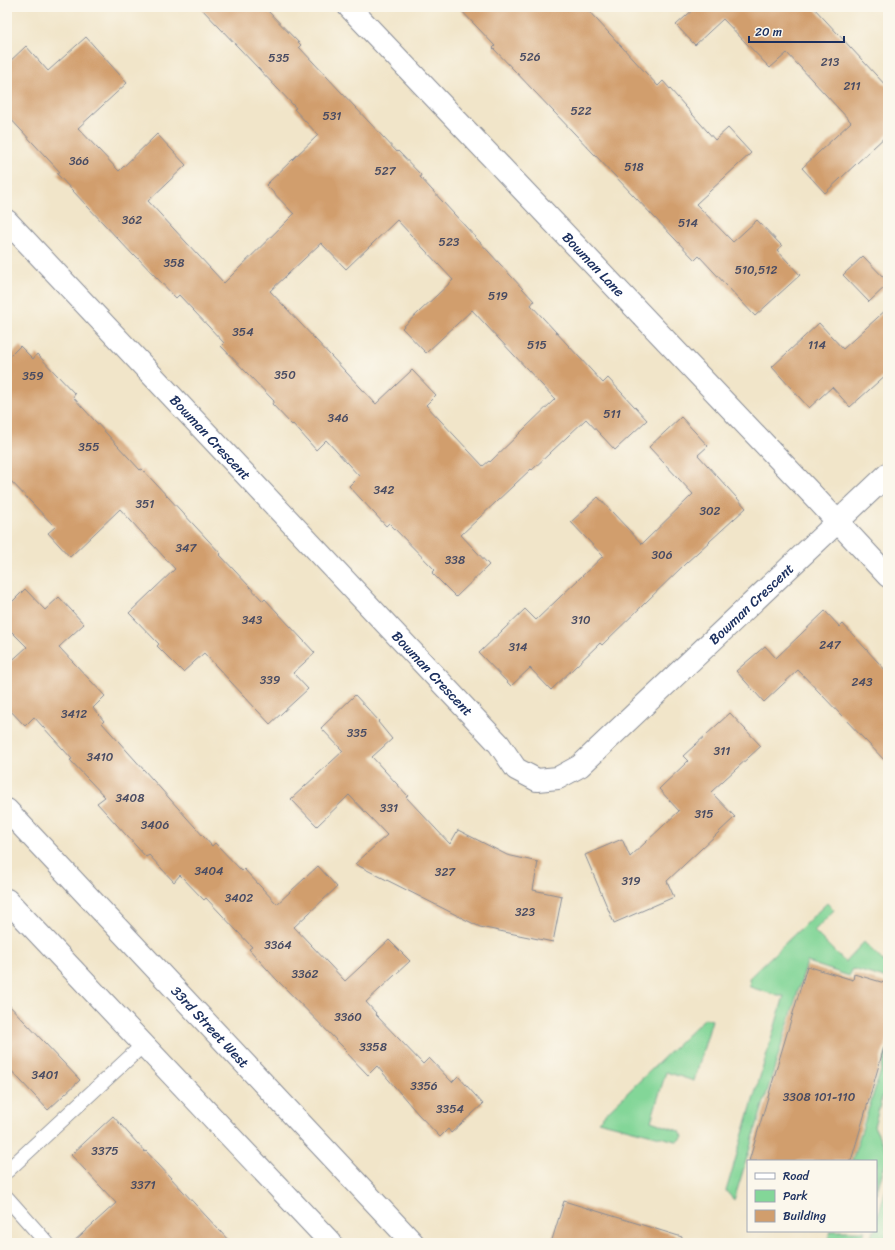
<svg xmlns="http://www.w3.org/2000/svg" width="895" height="1250" font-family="Sriracha,sans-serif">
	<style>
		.green { fill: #83d698; stroke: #4f827b }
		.building { fill: #d19e6d; fill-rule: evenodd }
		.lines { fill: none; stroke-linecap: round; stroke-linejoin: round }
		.lane-casing { stroke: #868a94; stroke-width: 16 }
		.street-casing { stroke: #868a94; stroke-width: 24 }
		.secondary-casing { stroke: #868a94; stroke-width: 24 }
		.lane { stroke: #fff; stroke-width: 14 }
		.street { stroke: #fff; stroke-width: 22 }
		.secondary { stroke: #fff; stroke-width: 22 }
		.labels { text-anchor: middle; stroke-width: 3.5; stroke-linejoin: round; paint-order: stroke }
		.number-label { font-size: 12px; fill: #484b62 }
		.street-label { font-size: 14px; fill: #1b2f5e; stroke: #fbf7ec }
	</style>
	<rect width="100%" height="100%" fill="#fbf7ec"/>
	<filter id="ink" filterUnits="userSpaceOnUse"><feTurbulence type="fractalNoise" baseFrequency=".025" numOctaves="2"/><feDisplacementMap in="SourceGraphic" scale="8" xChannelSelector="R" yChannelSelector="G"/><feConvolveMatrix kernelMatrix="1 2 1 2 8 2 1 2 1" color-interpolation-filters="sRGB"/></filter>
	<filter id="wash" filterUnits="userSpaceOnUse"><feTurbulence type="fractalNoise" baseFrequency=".012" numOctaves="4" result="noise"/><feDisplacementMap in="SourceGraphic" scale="16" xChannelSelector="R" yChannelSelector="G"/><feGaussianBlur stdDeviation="0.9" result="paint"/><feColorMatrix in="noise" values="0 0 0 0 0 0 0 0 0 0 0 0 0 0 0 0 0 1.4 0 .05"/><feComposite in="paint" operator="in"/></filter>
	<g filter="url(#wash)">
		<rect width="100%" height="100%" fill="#f1e5c9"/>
		<g class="green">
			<polygon points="827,903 834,910 814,931 845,962 864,942 888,966 888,979 853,969 849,976 807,962 734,1200 726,1191 784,996 778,996 750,987 749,978"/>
			<polygon points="705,1018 712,1020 694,1081 666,1072 651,1121 679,1131 683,1136 680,1140 676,1141 598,1121"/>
			<polygon points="888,1048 888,1076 874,1126 888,1155 876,1194 876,1161 852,1161"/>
			<polygon points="888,1183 888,1243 869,1243 873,1231 876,1231 876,1222"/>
			<polygon points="831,1231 865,1231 861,1243 827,1243"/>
		</g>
		<g id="blocks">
			<g class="building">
				<path d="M200 7H264L301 45 299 47 397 152 398 151 421 175 420 177 534 301 531 305 603 383 608 378 647 420 615 450 586 419 532 470 531 469 461 535 489 565 456 597 432 573 435 570 389 523 386 526 349 486 359 476 326 440 316 450 293 424 292 425 272 404 274 401 221 346 224 343 179 295 176 298 135 255 134 256 57 174 60 172 7 115V64L26 46 48 71 86 37 127 83 78 128 119 171 157 134 186 165 148 201 224 283 294 214 266 185 318 135 294 109 296 108ZM397 220 453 280 402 328 426 353 472 310 555 399 490 462 489 461 483 466 426 405 436 395 412 370 376 404 270 291 321 243 346 269Z"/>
				<polygon points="458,7 585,7 658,86 663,81 715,140 728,128 751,153 696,204 733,242 757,220 782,246 777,250 800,275 755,316 699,256 695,260 493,48 495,46"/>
				<polygon points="696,7 813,7 888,88 888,134 825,193 802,168 851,122 787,53 770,68 723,19 695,45 676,25"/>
				<polygon points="863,256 888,282 888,284 869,302 843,275"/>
				<polygon points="888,308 888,373 850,407 832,387 809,408 772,367 819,323 843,349"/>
				<polygon points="20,346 33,359 37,354 75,394 73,397 140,470 142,469 221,554 220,555 263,601 265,599 315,653 293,673 308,689 270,724 204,653 183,672 157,646 159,644 129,613 175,569 120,509 70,557 48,533 55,527 7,477 7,359"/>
				<polygon points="681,417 708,446 698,455 746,508 686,563 602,645 600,643 551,690 530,668 511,686 479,653 525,609 536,620 603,556 571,522 598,497 642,544 693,494 649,447"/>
				<polygon points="25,589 45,610 59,597 84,624 59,647 105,696 93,708 104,721 102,723 212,846 215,843 242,871 244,869 277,904 318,866 337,887 294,927 345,981 389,940 410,961 366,1002 376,1013 375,1014 423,1064 429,1058 452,1082 458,1076 483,1104 451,1133 448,1129 440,1137 418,1114 377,1066 368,1075 345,1051 346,1050 276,979 249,949 252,947 206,898 204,900 180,875 174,882 149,855 146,857 97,803 105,797 70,760 72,759 34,717 25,726 7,707 7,665 27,647 7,627 7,607"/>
				<polygon points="825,611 840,627 843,624 888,673 888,764 798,670 764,702 736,671 765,646 776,658"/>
				<polygon points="355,695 379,721 378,722 392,739 372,757 408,796 406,797 450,844 458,830 507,855 538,862 533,890 562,896 553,942 480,927 355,864 387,835 349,795 317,826 291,799 343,751 321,728"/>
				<polygon points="730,713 761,746 711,792 735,817 667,881 674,897 614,923 585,855 622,839 630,857 679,811 659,789 688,761 683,756"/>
				<polygon points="807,966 853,980 854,974 888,984 888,1034 851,1161 749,1161"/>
				<polygon points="7,1003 80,1080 48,1110 7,1066"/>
				<polygon points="113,1116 145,1152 146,1151 231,1243 72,1243 116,1203 71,1155"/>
				<polygon points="564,1201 682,1237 681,1243 551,1243"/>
			</g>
		</g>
	</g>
	<g filter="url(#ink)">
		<use href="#blocks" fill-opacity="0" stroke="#868a94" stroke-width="1"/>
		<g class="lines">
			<defs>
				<g id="lane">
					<polyline points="7,1171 143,1045"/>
					<polyline points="7,1198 47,1243"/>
				</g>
				<g id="street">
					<path id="s1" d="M349 7 810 492 888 576"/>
					<path id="s2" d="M7 221 499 744 516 769 537 780 558 778 580 766 888 474"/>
				</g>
				<g id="secondary">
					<path id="s3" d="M7 810 413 1243"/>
					<polyline points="7,900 331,1243"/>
				</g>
			</defs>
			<use href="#lane" class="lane-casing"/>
			<use href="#street" class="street-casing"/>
			<use href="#secondary" class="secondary-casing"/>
			<use href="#lane" class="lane"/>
			<use href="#street" class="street"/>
			<use href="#secondary" class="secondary"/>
		</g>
	</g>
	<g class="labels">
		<g class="number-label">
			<text x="530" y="61">526</text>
			<text x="279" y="62">535</text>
			<text x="830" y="66">213</text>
			<text x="852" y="90">211</text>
			<text x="581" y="115">522</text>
			<text x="332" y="120">531</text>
			<text x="79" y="165">366</text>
			<text x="634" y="171">518</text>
			<text x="385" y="175">527</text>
			<text x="132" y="224">362</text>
			<text x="688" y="227">514</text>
			<text x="449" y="246">523</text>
			<text x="174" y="267">358</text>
			<text x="756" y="274">510,512</text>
			<text x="498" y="300">519</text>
			<text x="243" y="336">354</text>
			<text x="537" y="349">515</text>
			<text x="817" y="349">114</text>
			<text x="285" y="379">350</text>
			<text x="33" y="380">359</text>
			<text x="612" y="418">511</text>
			<text x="338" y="422">346</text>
			<text x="89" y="451">355</text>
			<text x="384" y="494">342</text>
			<text x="145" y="508">351</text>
			<text x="710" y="515">302</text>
			<text x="186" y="552">347</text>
			<text x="662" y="559">306</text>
			<text x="455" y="564">338</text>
			<text x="252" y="624">343</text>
			<text x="581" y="624">310</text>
			<text x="830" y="649">247</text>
			<text x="518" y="651">314</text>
			<text x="270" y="684">339</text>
			<text x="862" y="686">243</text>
			<text x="74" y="718">3412</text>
			<text x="357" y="737">335</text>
			<text x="722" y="755">311</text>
			<text x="100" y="761">3410</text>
			<text x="130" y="802">3408</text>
			<text x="389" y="812">331</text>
			<text x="704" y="818">315</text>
			<text x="155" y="829">3406</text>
			<text x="209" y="875">3404</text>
			<text x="445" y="876">327</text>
			<text x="631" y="885">319</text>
			<text x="239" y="902">3402</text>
			<text x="525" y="916">323</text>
			<text x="278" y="949">3364</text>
			<text x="305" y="978">3362</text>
			<text x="348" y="1021">3360</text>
			<text x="373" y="1051">3358</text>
			<text x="45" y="1079">3401</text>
			<text x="424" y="1090">3356</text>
			<text x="819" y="1101">3308 101-110</text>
			<text x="450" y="1113">3354</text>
			<text x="105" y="1155">3375</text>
			<text x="143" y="1189">3371</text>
		</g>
		<g class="street-label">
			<text dy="5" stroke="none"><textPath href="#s1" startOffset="355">Bowman Lane</textPath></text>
			<text dy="5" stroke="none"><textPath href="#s2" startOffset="297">Bowman Crescent</textPath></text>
			<text dy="5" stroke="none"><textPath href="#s2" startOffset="1054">Bowman Crescent</textPath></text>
			<text dy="5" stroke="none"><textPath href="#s2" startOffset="621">Bowman Crescent</textPath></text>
			<text dy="5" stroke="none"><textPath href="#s3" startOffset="297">33rd Street West</textPath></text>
		</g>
	</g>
	<rect width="895" height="1250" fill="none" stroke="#fbf7ec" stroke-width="24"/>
	<rect x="747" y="1160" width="130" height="72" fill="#fbf7ec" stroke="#a1a7b3"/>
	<rect x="755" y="1173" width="20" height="6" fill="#ffffff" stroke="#a1a7b3"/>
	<text x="783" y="1180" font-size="12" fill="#1b2f5e">Road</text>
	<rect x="755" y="1190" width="20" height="12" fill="#83d698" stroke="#a1a7b3"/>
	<text x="783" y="1200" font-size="12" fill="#1b2f5e">Park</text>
	<rect x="755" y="1210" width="20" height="12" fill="#d19e6d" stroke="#a1a7b3"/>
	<text x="783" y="1220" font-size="12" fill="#1b2f5e">Building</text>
	<path d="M749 36v6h95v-6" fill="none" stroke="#1b2f5e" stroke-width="2"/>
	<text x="755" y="36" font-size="12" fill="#1b2f5e" stroke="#fbf7ec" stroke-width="3" paint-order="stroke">20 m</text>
</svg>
